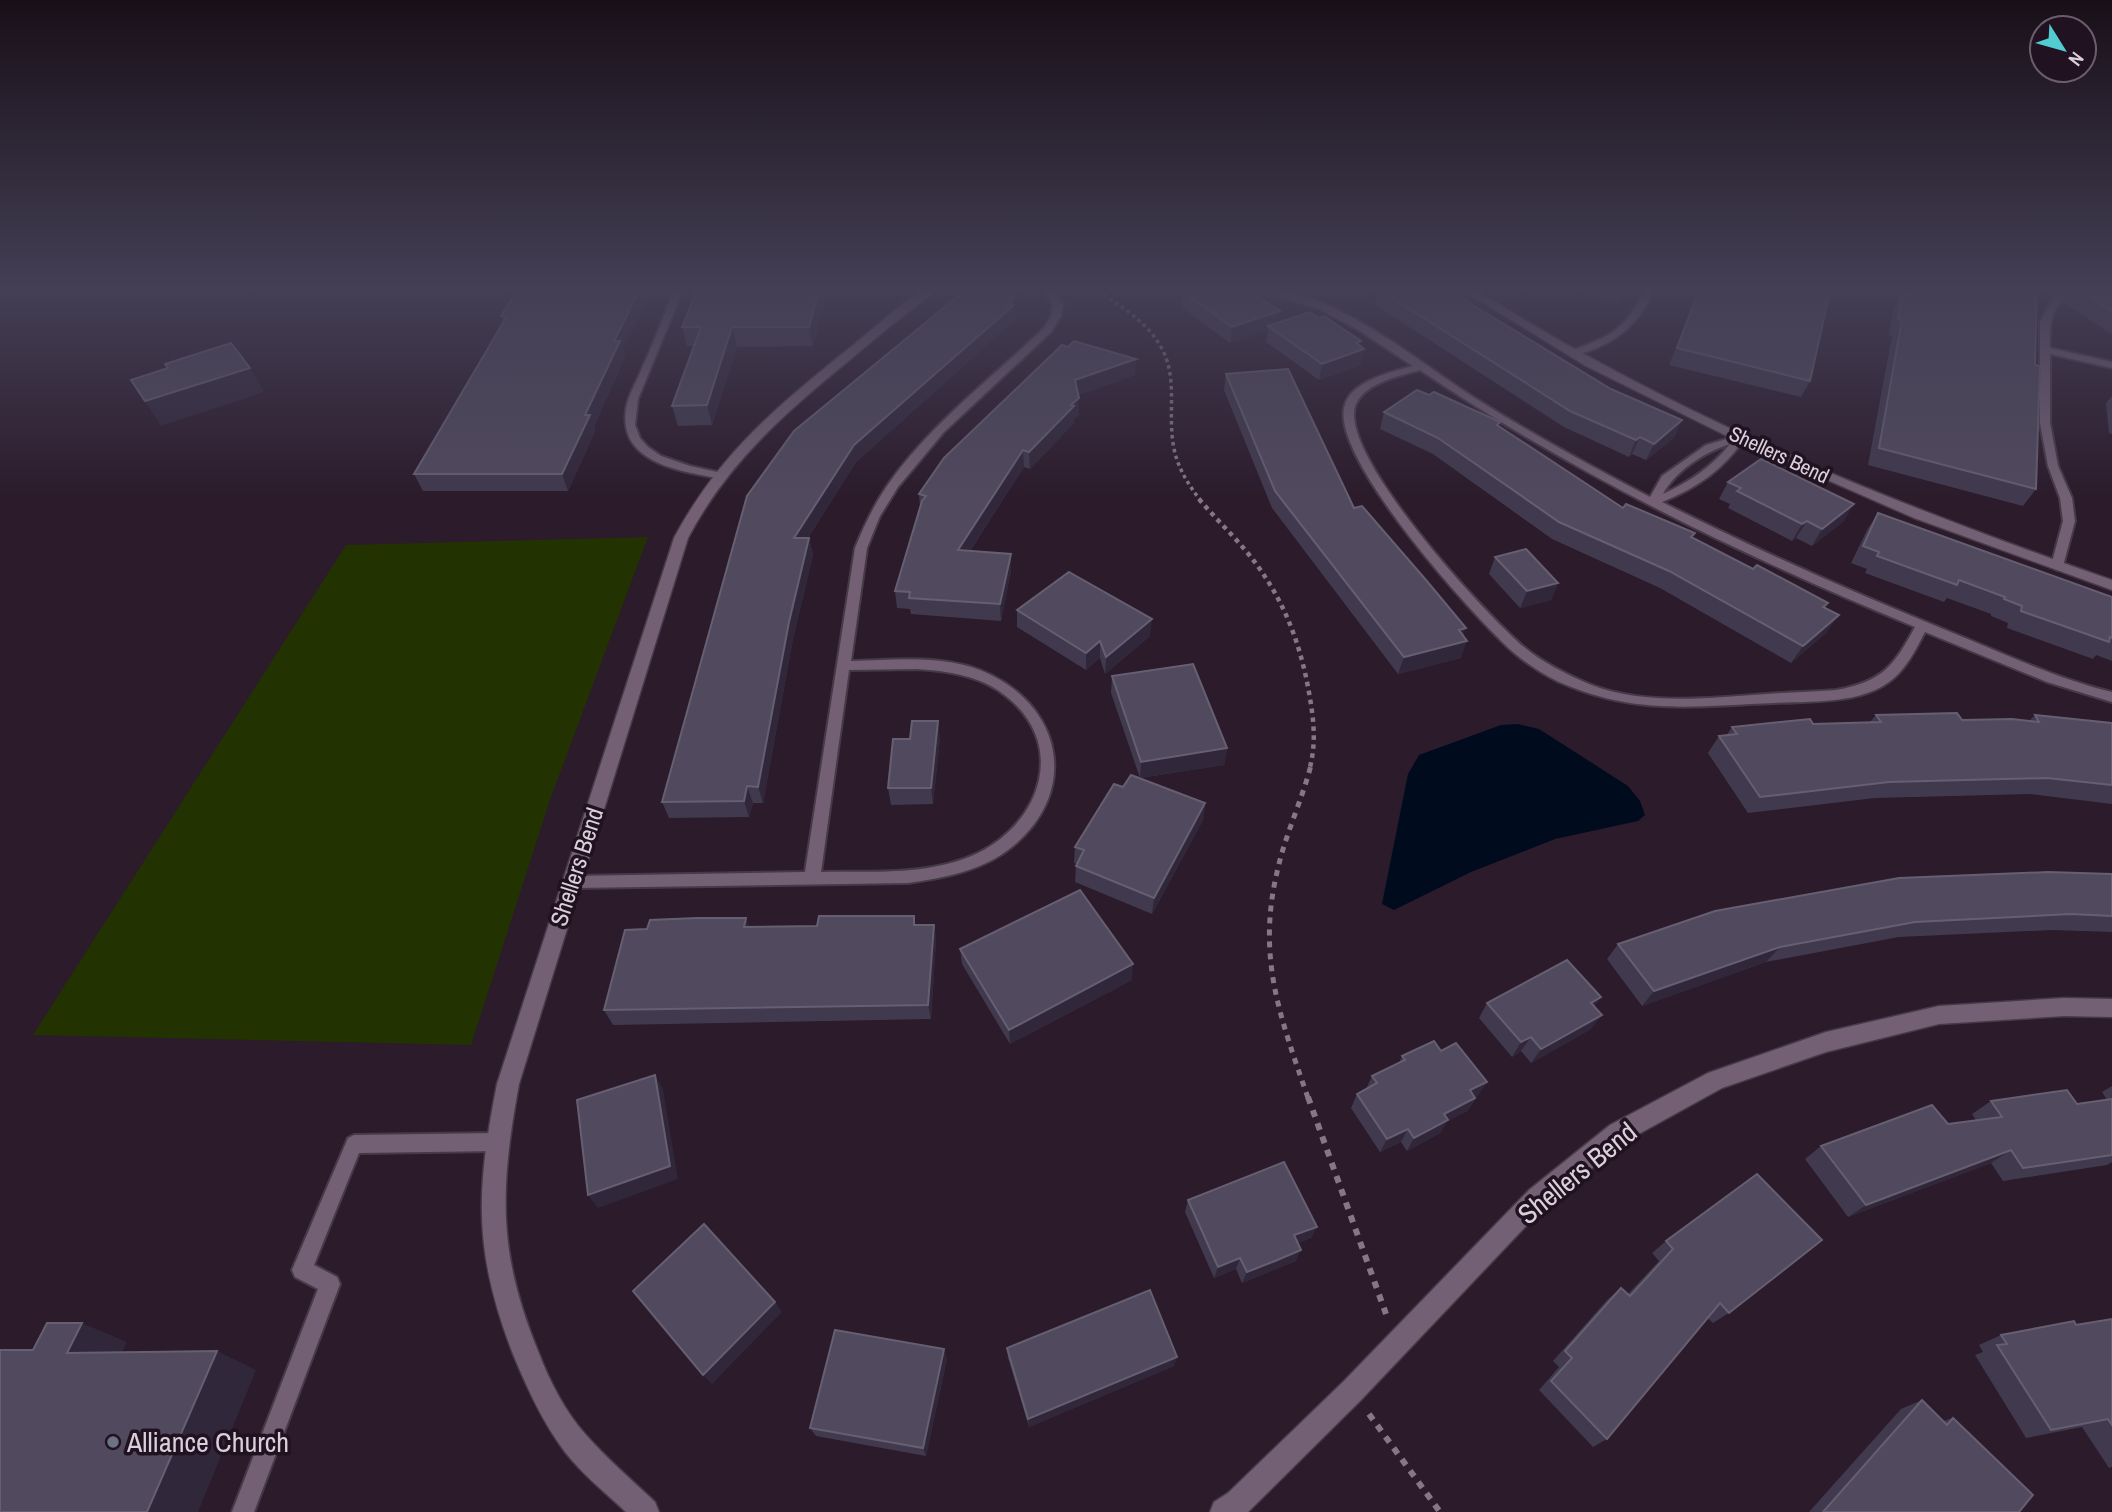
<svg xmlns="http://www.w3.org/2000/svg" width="2112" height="1512" font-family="'Archivo Narrow',sans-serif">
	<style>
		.green { fill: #223301 }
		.water { fill: #000b1e }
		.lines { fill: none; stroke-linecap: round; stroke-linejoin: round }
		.service-casing { stroke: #473a47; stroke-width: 4 }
		.minor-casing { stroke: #473a47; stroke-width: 3 }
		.path-far3 { stroke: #857785; stroke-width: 3.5; stroke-dasharray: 3.5 3.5; stroke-linecap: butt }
		.path-far2 { stroke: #857785; stroke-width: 4.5; stroke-dasharray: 4.5 4.5; stroke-linecap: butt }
		.path-far1 { stroke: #857785; stroke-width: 5; stroke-dasharray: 6 6; stroke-linecap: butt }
		.path { stroke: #857785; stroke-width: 6; stroke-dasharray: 7 7; stroke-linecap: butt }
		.service { fill: #736074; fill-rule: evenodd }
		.minor { fill: #736074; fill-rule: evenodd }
		.wall { fill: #413a4e }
		.shaded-wall { fill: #31273a }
		.building { fill: #514a5e; stroke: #665f71; stroke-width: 2 }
		.worship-dot { fill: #6b7280; stroke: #211222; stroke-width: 2.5 }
		.labels { text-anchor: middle; stroke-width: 7; stroke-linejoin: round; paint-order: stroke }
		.far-street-label { font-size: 21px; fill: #dacfda; stroke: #211222 }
		.street-label { font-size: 24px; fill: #dacfda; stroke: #211222 }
		.near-street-label { font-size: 28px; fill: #dacfda; stroke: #211222 }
		.near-poi-label { font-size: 28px; fill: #dacfda; stroke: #211222; text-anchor: start }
	</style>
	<rect width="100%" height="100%" fill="#2b1b2b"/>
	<polygon class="green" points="648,537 551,797 471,1045 33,1035 346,545"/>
	<polygon class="water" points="1518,724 1539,729 1628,786 1640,801 1645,815 1638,821 1555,839 1471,872 1394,910 1382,904 1408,774 1419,755 1501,725"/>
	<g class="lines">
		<defs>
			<g id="service">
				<path d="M675 287H684L638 399 635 425 640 438 648 447 661 456 690 466 722 473 724 475 718 478C678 471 618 462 626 409 628 396 635 385 640 373 653 345 664 316 675 287Z"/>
				<path d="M1041 287H1050L1063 304 1061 316 1051 332 944 432 898 487 880 516 867 548 851 661C897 660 950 653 993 676 1065 713 1076 794 1013 846 985 870 944 878 908 883L573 888 568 886 565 882 568 878 573 876 805 872 855 548C864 526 874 505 887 486 929 425 991 379 1044 328L1051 316 1053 304ZM917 669C949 671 982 676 1007 697 1067 745 1041 822 978 853 930 876 873 871 821 872L849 670Z"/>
				<path d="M1247 287C1334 287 1408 356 1478 400 1534 435 1592 467 1650 497L1662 476 1706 445 1740 435 1744 436 1745 438C1724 469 1697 488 1662 502 1757 550 1854 593 1953 633 2005 654 2057 679 2112 692V702L2047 682 1925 632C1918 645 1911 660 1900 672 1871 705 1816 701 1775 703 1693 706 1635 716 1557 681 1541 673 1526 663 1513 652 1472 615 1334 462 1344 408 1349 381 1391 372 1413 366L1357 329 1317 308ZM1420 370C1574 474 1743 556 1915 627 1894 666 1882 682 1836 690 1813 692 1790 692 1767 694 1708 698 1645 706 1589 684 1566 674 1543 663 1524 647 1487 616 1335 452 1356 404 1365 383 1399 376 1420 370ZM1730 444C1712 467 1689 482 1663 494 1676 470 1705 452 1730 444Z"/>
				<path d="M1647 287H1656C1642 316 1627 335 1597 348 1588 351 1579 356 1571 355V351C1613 335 1626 329 1647 287Z"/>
				<path d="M2076 287H2096C2090 291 2081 291 2074 294 2049 303 2050 325 2050 348L2112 362V368L2050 354V423L2058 466 2072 498 2075 521 2063 566 2057 570 2051 566 2063 521 2060 498 2048 466 2040 423V322L2053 299 2065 291Z"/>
				<polygon points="497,1133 503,1136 506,1142 503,1148 497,1151 359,1153 314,1265 337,1277 340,1284 254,1512 232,1512 318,1289 295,1277 292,1270 348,1138 354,1135"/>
			</g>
			<g id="minor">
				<path d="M925 287H938C924 302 905 314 889 327 810 394 738 444 688 538L519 1084C500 1189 497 1251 538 1351 549 1380 565 1412 586 1435 607 1459 632 1480 655 1502L659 1512H626C606 1493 582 1474 565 1452 543 1423 527 1388 513 1354 473 1251 476 1190 497 1084L674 538C718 456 771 412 842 354 870 332 896 308 925 287Z"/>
				<path d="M1458 287H1471C1512 312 1553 338 1595 360 1759 450 1935 518 2112 580V590L1914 518 1727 436 1586 366Z"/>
				<polygon points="2064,998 2112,999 2112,1017 2064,1016 1939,1024 1826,1052 1722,1088 1626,1141 1545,1206 1361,1400 1248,1512 1210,1512 1214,1502 1228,1493 1343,1382 1529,1190 1610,1125 1708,1073 1826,1032 1939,1006"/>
			</g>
		</defs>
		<use href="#service" class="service-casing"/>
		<use href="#minor" class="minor-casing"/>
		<path class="path-far3" d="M1092 287C1117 304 1146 320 1161 347 1178 377 1168 410 1173 443 1176 465 1187 483 1201 501"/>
		<path class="path-far2" d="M1199 499C1214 517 1231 533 1246 551 1280 592 1298 635 1308 687 1313 714 1317 740 1310 767"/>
		<path class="path-far1" d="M1308 1098C1280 1016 1256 957 1278 868 1286 833 1302 800 1311 765"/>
		<g class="path">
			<polyline points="1308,1097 1386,1314"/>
			<polyline points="1369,1414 1440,1512"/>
		</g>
		<use href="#service" class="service"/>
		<use href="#minor" class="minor"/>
	</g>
	<g class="wall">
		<polygon points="519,287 653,287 623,349 625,357 594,426 595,431 568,491 423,491 414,474 504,322 501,316"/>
		<polygon points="698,287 828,287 813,346 737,347 712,425 678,426 672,406 694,346 687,346 682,327"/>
		<polygon points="1349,287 1443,287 1675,437 1646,460 1632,454 1629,457 1564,427 1375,305 1377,293"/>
		<polygon points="1557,287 1626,287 1619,302"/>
		<polygon points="1700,287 1831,287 1810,381 1801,397 1669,365"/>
		<polygon points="1890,287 2037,287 2035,365 2036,489 2023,506 1868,465 1892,336 1889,335 1893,309 1899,300"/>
		<polygon points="2038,287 2070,287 2052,296"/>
		<polygon points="2112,287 2112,334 2063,303 2074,288"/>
		<polygon points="1183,292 1278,323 1360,346 1361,365 1319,380 1266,342 1268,330 1230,343 1182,308"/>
		<polygon points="1015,314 1014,321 856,462 808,538 809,538 813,555 793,639 763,803 753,803 749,817 669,818 662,802 747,496"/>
		<polygon points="1062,345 1135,375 1078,395 1079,415 1074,419 1074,423 1030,469 1024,467 970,551 1011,554 1011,571 1001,621 911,614 910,609 897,608 895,591 920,507 919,494"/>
		<polygon points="1226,374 1354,508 1463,636 1461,658 1398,674 1272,508 1224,390"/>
		<polygon points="1429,395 1499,426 1623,508 1695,533 1692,537 1753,569 1828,603 1825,608 1827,632 1791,663 1660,588 1552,539 1433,454 1380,429 1384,412"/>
		<polygon points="2112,396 2112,434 2109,433 2106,403"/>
		<polygon points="1728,482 1844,521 1812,546 1796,538 1792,541 1728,508 1730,504 1719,499"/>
		<polygon points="1878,513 2112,597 2112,661 2096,655 2093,659 2007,628 2008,623 1991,616 1991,614 1947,598 1944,602 1865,573 1867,569 1851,563 1867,530"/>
		<polygon points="1495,557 1558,583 1551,600 1520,608 1489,574"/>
		<polygon points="1017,610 1150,636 1105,674 1100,658 1086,670 1017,627"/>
		<polygon points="1112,676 1227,748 1224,765 1140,778 1111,693"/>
		<polygon points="1876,715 1962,720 2029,721 2035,715 2112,723 2112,804 2030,794 1875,798 1748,813 1708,753 1719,736 1726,736 1732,727 1870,722"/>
		<polygon points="940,738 933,804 891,805 888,788"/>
		<polygon points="1123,787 1205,803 1203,820 1152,914 1075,882 1076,866 1077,864 1074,863 1075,847"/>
		<polygon points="2112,874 2112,932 2052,930 1899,937 1766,962 1642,1006 1607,959 1618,944"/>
		<polygon points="746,918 749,927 934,925 936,940 931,1019 613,1025 604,1010 647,929"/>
		<polygon points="960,949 1132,980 1010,1044 962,964"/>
		<polygon points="1487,1003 1595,1007 1591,1029 1531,1063 1521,1051 1512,1057 1479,1018"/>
		<polygon points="1441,1051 1487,1082 1467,1111 1447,1121 1440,1133 1407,1151 1401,1142 1380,1152 1351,1108 1357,1094 1366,1089 1372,1076 1399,1063 1402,1056"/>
		<polygon points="2112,1086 2112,1162 2107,1165 2003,1181 1991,1163 1848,1217 1805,1159 1821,1146 1948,1124 1976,1120 1972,1114 1991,1101 2077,1104 2107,1100 2102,1092"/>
		<polygon points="1188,1200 1317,1227 1311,1238 1298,1243 1296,1261 1242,1283 1236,1269 1214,1278 1185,1212"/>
		<polygon points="1666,1241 1729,1313 1713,1323 1708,1318 1607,1439 1593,1447 1539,1390 1559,1367 1553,1361 1608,1299 1621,1288 1628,1294 1659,1261 1652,1253"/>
		<polygon points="2112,1319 2112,1467 2109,1468 2082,1427 2026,1438 1975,1355 1983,1352 1979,1345 2001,1335"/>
		<polygon points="1007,1348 1174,1366 1029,1427 1008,1358"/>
		<polygon points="947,1359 926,1456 816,1436 810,1428"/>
		<polygon points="1922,1400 1943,1421 1953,1418 2019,1512 1809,1512 1901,1409"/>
	</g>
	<g class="shaded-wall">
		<polygon points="641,287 653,287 623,349 625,357 594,426 595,431 568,491 562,474 614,341"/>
		<polygon points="820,287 828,287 813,346 809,327"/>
		<polygon points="2058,287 2070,287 2052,296"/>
		<polygon points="1014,298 1014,321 856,462 797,555 794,538 854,445"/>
		<polygon points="1280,311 1277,327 1268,326 1268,330 1230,343 1232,327"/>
		<polygon points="732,327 737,347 712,425 707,405"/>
		<polygon points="1361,341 1359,351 1364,349 1361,365 1319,380 1322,364"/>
		<polygon points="1136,359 1135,375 1075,396 1075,380"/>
		<polygon points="250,368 264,392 161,426 145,401"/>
		<polygon points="1079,398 1079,415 1074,419 1074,423 1030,469 1029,452"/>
		<polygon points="1682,420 1675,437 1646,460 1654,444"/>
		<polygon points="1640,437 1632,454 1629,457 1636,440"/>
		<polygon points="1023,450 1024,467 959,567 958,550"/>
		<polygon points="1854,504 1844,521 1812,546 1822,529"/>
		<polygon points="1807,521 1796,538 1792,541 1802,524"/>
		<polygon points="809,538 813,555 793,639 763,803 758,787 789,622"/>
		<polygon points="1011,554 1011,571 1001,621 1000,604"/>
		<polygon points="1558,583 1551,600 1520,608 1527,591"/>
		<polygon points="1839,615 1827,632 1791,663 1803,646"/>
		<polygon points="1152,619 1150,636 1105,674 1106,657"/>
		<polygon points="1466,628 1461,642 1467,641 1461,658 1398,674 1404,657 1459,630"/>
		<polygon points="1100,641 1100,658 1086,670 1086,653"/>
		<polygon points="938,721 940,738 933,804 931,788"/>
		<polygon points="1227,748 1224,765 1140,778 1141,762"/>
		<polygon points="747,786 753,803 749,817 744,801"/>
		<polygon points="1205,803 1203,820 1152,914 1154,898"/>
		<polygon points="746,918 751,933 744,927"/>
		<polygon points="934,925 936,940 931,1019 928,1005"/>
		<polygon points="1780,947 1766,962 1642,1006 1654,991"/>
		<polygon points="1133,964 1132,980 1010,1044 1009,1030"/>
		<polygon points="1601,997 1591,1012 1591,1003"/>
		<polygon points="1602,1015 1591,1029 1531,1063 1541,1049"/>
		<polygon points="1531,1037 1521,1051 1512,1057 1521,1042"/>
		<polygon points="655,1075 663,1089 678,1179 598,1208 588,1195"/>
		<polygon points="1487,1082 1478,1096 1462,1104 1470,1090"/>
		<polygon points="1475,1098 1467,1111 1447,1121 1440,1133 1407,1151 1414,1138 1444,1114"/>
		<polygon points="1408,1129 1401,1142 1380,1152 1387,1139"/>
		<polygon points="2011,1150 1991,1163 1848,1217 1866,1205"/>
		<polygon points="1317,1227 1311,1238 1289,1247 1294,1235"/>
		<polygon points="1301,1250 1296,1261 1242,1283 1247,1272"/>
		<polygon points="1240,1258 1236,1269 1214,1278 1218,1267"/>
		<polygon points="775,1302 782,1312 712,1384 703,1375"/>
		<polygon points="82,1323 127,1342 112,1372 67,1353"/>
		<polygon points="944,1349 947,1359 926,1456 923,1448"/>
		<polygon points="217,1351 256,1370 198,1512 147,1512"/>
		<polygon points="1177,1357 1174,1366 1029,1427 1028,1419"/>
	</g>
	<g class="building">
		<polygon points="519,287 641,287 614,341 620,341 585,415 590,415 562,474 414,474 507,316 501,316"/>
		<polygon points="698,287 820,287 809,327 732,327 707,405 672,406 701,327 682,327"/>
		<polygon points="969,287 974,287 1014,298 1008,304 1014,305 854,445 794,538 809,538 789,622 758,787 747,786 744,801 662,802 747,496 794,431"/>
		<polygon points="1199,287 1244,287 1280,311 1232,327 1183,292"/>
		<polygon points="1384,287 1443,287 1611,389 1682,420 1654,444 1640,437 1636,440 1570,411 1378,289"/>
		<polygon points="1700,287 1831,287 1810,381 1677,348"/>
		<polygon points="1910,287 2037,287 2035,365 2040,366 2036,489 1879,448 1902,320 1898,319 1903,293 1916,296"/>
		<polygon points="2112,287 2112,311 2074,288 2075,287"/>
		<polygon points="1310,312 1318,318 1324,316 1361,341 1356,343 1364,349 1322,364 1268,326"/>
		<polygon points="1074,341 1136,359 1075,380 1079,398 1071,405 1074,406 1029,452 1023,450 958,550 1011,554 1000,604 909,598 910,592 895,591 922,501 926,496 919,494 944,458 1062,345 1068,347"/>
		<polygon points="231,343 250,368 145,401 131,380 168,368 165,364"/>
		<polygon points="1288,369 1354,508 1362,506 1426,580 1466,628 1459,630 1467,641 1404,657 1275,491 1226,374"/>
		<polygon points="1417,390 1429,395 1434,392 1500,422 1497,425 1623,508 1626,504 1695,533 1691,537 1753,569 1757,565 1828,603 1823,607 1839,615 1803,646 1669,571 1559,522 1438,438 1384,412"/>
		<polygon points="1761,459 1854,504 1822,529 1807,521 1802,524 1737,491 1741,488 1728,482"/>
		<polygon points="1878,513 2112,597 2112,638 2110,637 2109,642 2021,611 2022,606 2004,599 2005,597 1959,580 1957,585 1877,556 1879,552 1863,546"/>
		<polygon points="1526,549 1558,583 1527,591 1495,557"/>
		<polygon points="1069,572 1152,619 1106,657 1100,641 1086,653 1017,610"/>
		<polygon points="1193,664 1227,748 1141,762 1112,676"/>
		<polygon points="1957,713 1962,720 2012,719 2039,722 2035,715 2112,723 2112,785 2047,778 1889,782 1760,797 1719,736 1737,734 1732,727 1810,719 1813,724 1881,722 1876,715"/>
		<polygon points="912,721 938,721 931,788 888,788 893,739 910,739"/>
		<polygon points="1131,775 1205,803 1154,898 1076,866 1084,850 1075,847 1114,784 1123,787"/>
		<polygon points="2048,872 2112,874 2112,916 2071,914 1915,922 1780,947 1654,991 1618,944 1715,911 1899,878"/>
		<polygon points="1080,890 1133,964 1009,1030 960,949"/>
		<polygon points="819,916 914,916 914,925 934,925 928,1005 604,1010 625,930 647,929 650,920 697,918 746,918 744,927 817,926"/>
		<polygon points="1567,960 1601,997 1591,1003 1602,1015 1541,1049 1531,1037 1521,1042 1487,1003"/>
		<polygon points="1434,1041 1441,1051 1456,1043 1487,1082 1470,1090 1475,1098 1444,1114 1448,1120 1414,1138 1408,1129 1387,1139 1357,1094 1377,1083 1372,1076 1405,1060 1402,1056"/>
		<polygon points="655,1075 670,1166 588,1195 577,1100"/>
		<polygon points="2067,1090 2077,1104 2112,1099 2112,1155 2023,1168 2011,1150 1866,1205 1821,1146 1932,1105 1948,1124 2002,1117 1991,1101"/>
		<polygon points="1284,1162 1317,1227 1294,1235 1301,1250 1275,1261 1247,1272 1240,1258 1218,1267 1188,1200"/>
		<polygon points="1757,1174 1822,1240 1729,1313 1720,1303 1607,1439 1551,1381 1572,1358 1565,1351 1621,1288 1630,1296 1673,1249 1666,1241"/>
		<polygon points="704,1224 775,1302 703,1375 633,1291"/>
		<polygon points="1150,1290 1177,1357 1028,1419 1007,1348"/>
		<polygon points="2112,1319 2112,1425 2108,1419 2051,1430 1997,1345 2007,1344 2001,1335 2074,1321 2076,1325"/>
		<polygon points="47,1323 82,1323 67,1353 217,1351 147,1512 0,1512 0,1350 33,1350"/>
		<polygon points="835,1330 944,1349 923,1448 810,1428"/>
		<polygon points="1922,1400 1947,1425 1953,1418 2033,1495 2019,1512 1823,1512"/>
	</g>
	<linearGradient id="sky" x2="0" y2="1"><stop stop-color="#180f18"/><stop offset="0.58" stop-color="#443f55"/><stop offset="1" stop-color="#443f55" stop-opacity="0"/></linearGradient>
	<rect width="2112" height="499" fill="url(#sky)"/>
	<circle class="worship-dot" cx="113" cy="1442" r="7"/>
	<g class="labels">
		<g class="far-street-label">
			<text transform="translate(1779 455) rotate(25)" y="7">Shellers Bend</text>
		</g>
		<g class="street-label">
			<text transform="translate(577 867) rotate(-72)" y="8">Shellers Bend</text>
		</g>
		<g class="near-street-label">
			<text transform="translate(1577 1173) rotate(-39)" y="10">Shellers Bend</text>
		</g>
		<g class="near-poi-label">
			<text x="127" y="1452">Alliance Church</text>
		</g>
	</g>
	<g transform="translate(2063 49) rotate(127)"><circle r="33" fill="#211222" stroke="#6b5e6c" stroke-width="2"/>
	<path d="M0-5L12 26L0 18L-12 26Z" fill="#52ccd0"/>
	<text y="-10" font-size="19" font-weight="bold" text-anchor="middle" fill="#dacfda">N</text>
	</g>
</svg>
